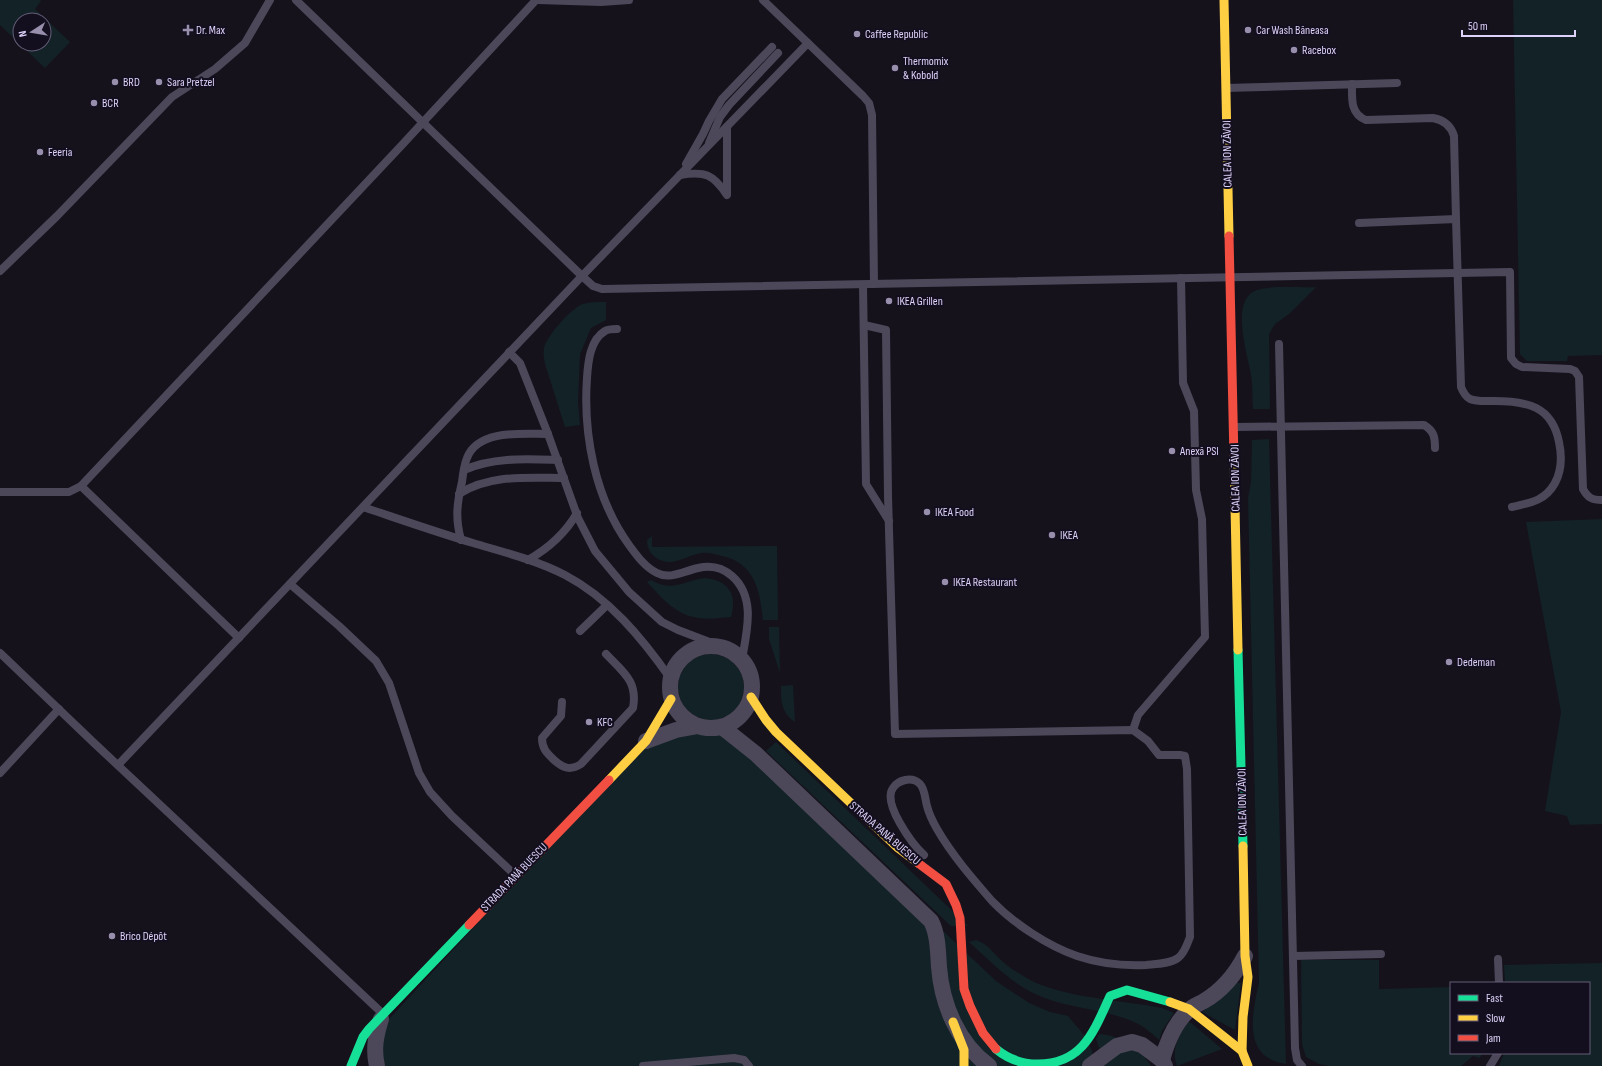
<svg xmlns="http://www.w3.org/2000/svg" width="1602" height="1066" font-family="'Sofia Sans Condensed',sans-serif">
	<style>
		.green { fill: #132226 }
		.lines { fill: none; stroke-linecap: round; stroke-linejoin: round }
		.lane { stroke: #4c485a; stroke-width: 8 }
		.street { stroke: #4c485a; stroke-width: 16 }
		.fast { stroke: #16e098; stroke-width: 9 }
		.slow { stroke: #ffcf43; stroke-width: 9 }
		.jam { stroke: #f24e42; stroke-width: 9 }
		.poi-dot { fill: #978fac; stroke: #140f1f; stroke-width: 1.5 }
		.labels { text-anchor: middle; stroke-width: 4; stroke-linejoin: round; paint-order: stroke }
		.poi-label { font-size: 12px; fill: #ddd2fa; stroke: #140f1f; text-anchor: start }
		.street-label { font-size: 12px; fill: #ddd2fa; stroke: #140f1f }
	</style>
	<rect width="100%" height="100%" fill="#15121c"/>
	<g class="green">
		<polygon points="0,0 40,0 41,1 35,9 70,42 45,68 20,44 44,44 44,20 20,20 20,44 0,25"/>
		<polygon points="1513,0 1602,0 1602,355 1568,356 1567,361 1527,361 1520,354"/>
		<path d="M1316 287 1289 314 1275 324 1269 334 1270 409H1253C1252 398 1253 386 1251 375 1248 355 1229 299 1257 290 1272 285 1300 288 1316 287Z"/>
		<path d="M606 302V320L591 328 580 354 578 403 580 425 565 427 545 364C544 358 543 354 544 348 547 336 572 307 583 304 590 302 598 302 606 302Z"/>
		<path d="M1269 439 1286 1064C1242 1058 1252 1014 1259 983L1248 498 1251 482 1252 440Z"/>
		<polygon points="1602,519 1602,824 1570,825 1567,816 1545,811 1561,712 1526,522"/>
		<path d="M652 536V547L777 546 778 620H763C760 591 755 563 722 556 715 554 708 552 701 553 690 555 681 561 671 562 658 562 647 554 647 540Z"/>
		<path d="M704 578C728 580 738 594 731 617 719 618 705 620 694 617 675 614 659 595 647 582L651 580C673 592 681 582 704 578Z"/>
		<polygon points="769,627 779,627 780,673 769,639"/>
		<circle cx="711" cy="687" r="33"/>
		<path d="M793 685 795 722C781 713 781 701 781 686Z"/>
		<polygon points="698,726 712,728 722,727 756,754 996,981 1029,1003 1050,1012 1068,1016 1085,1036 1092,1051 1093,1058 1093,1066 377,1066 378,1031 646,741"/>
		<polygon points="776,742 968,926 951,926 766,751"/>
		<path d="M976 940C987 943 993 953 1002 961 1011 969 1021 975 1032 981 1062 995 1098 998 1130 1003 1145 1005 1160 1006 1174 1013L1162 1031 1159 1040C1154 1035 1148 1030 1142 1026 1112 1009 1074 1010 1042 997 1014 986 992 963 969 942Z"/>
		<polygon points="1301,960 1379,960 1379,989 1451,987 1451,1053 1482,1053 1480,1058 1473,1056 1461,1066 1329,1066 1319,1064 1306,1057 1302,1044"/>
		<polygon points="1602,963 1602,1066 1499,1066 1504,1053 1589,1053 1589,983 1505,983 1504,965"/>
		<polygon points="1236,983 1241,983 1235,1030 1202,1012"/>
		<path d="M1188 1022 1191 1023 1222 1049 1177 1066C1171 1050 1178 1035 1188 1022Z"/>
		<path d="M1099 1034C1120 1035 1140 1048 1151 1066H1102V1056L1096 1039Z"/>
	</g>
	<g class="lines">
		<g class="lane">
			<path d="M296 0 582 276 593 286 602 289 1510 272 1511 358 1516 364 1522 367 1570 369 1575 371 1579 377 1583 489C1588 498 1592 500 1602 500"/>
			<polyline points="538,0 601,2 629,0"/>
			<polyline points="763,0 863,96 869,103 872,115 874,284"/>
			<path d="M1352 84C1352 98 1350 114 1366 120L1433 118C1444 120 1451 126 1454 136L1456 219"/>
			<polyline points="1226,88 1397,83"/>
			<polyline points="709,143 720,117 729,105 778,53"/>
			<polyline points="686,164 703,134 709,121 722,99 772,47"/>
			<path d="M680 175C705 171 713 174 727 195V127"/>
			<path d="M1359 223 1456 219 1461 387C1463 392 1466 397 1470 399 1477 402 1487 401 1494 401 1527 401 1552 406 1559 442 1562 456 1562 470 1555 483 1545 501 1530 503 1512 507"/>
			<polyline points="0,271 57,216 172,97 215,69 245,43 270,0"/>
			<polyline points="863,285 866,484 889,521"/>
			<path d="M864 325 886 330 888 496 895 734 1133 730 1148 741 1159 755H1180L1185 756 1187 769 1190 937C1187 944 1185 953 1178 958 1170 964 1156 964 1146 965 1124 966 1098 963 1077 956 1048 946 1013 923 992 901 972 878 952 855 937 829 933 822 929 814 927 806 925 799 925 789 920 784 912 776 898 780 893 788 882 803 912 844 924 855"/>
			<path d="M617 329C613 329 608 329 605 331 590 340 588 362 587 378 583 435 595 498 629 545 637 556 645 567 657 573 670 580 684 571 698 568 710 565 722 567 732 576 756 597 747 631 742 659"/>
			<polyline points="1279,344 1295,1048 1297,1060 1302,1066"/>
			<polyline points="509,352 520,363 548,434 578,518 595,551 629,592 662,622 678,630 720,646"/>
			<path d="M1235 427 1424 425C1434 431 1435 437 1435 448"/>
			<path d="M464 470C493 457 526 459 558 460"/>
			<polyline points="81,486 239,638"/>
			<polyline points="0,492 69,492 81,486 401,146 536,0"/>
			<path d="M459 494C489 474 529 478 564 478"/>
			<path d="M363 507C399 519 436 532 473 543 503 552 536 560 565 575 609 598 642 638 670 678"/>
			<path d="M461 540C455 518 457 503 462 482 463 474 464 465 467 458 478 429 523 434 548 434"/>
			<path d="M528 560C549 548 565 534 577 513"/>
			<polyline points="290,584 339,626 376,661 389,683 419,773 430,792 452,816 515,875"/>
			<polyline points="580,631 607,605"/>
			<polyline points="0,653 93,742 382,1013"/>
			<path d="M562 702 561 716 542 738C542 749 547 753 554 760 563 768 570 771 581 764L633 708C638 681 623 672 606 654"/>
			<polyline points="1133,730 1138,715 1205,637 1202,519 1196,490 1194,411 1183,383 1181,278"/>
			<polyline points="118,765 582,276 808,43"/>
			<polyline points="0,773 59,709"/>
			<polyline points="1293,956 1381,954"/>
			<polyline points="1498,959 1499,983"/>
			<polyline points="643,1066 734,1058 744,1060 749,1066"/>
			<polyline points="1490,1066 1498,1053"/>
		</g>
		<g class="street">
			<circle cx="711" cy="687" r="41"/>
			<path d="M722 727 756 754 931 921C938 934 938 952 939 967 942 1005 958 1043 989 1066"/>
			<polyline points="646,741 676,730 698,726"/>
			<path d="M1162 1060C1167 1042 1174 1024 1188 1011 1192 1006 1199 1004 1204 1001 1223 990 1235 975 1245 956"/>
			<path d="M377 1066C373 1049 376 1035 381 1019"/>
			<polyline points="1090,1066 1117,1046 1132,1042 1142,1045 1162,1060 1165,1066"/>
		</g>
		<g class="fast">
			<polyline points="1238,650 1243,846"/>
			<path d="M996 1049C1008 1059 1022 1064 1038 1064 1083 1064 1094 1031 1110 996L1127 990 1170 1002"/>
			<polyline points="351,1066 363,1037 369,1029 469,925"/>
		</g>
		<g class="slow">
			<polyline points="1224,0 1229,236"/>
			<polyline points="1234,459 1238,650"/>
			<polyline points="751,697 766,720 776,732 898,848 918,863"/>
			<polyline points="609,780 646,741 671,699"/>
			<polyline points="1170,1002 1189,1009 1242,1051 1248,1066"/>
			<polyline points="953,1022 964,1050 964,1066"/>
			<polyline points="1242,1051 1243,1017 1248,977 1245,956 1243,846"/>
		</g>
		<g class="jam">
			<polyline points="1229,236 1234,459"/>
			<polyline points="918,863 946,884 956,905 960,918 964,989 970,1006 983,1033 996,1049"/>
			<polyline points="469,925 609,780"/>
		</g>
	</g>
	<g class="poi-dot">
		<path d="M186 24h4v4h4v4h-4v4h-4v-4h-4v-4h4z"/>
		<circle cx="1248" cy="30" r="4"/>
		<circle cx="857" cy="34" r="4"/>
		<circle cx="1294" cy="50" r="4"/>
		<circle cx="895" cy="68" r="4"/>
		<circle cx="115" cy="82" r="4"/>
		<circle cx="159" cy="82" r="4"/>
		<circle cx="94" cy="103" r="4"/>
		<circle cx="40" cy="152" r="4"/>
		<circle cx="889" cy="301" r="4"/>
		<circle cx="1172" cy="451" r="4"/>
		<circle cx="927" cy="512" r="4"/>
		<circle cx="1052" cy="535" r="4"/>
		<circle cx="945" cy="582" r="4"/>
		<circle cx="1449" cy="662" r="4"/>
		<circle cx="589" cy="722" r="4"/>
		<circle cx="112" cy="936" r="4"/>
	</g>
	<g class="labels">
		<g class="poi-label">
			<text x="196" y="34">Dr. Max</text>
			<text x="1256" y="34">Car Wash Băneasa</text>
			<text x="865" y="38">Caffee Republic</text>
			<text x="1302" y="54">Racebox</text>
			<text x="903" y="65">Thermomix<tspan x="903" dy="14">&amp; Kobold</tspan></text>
			<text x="123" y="86">BRD</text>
			<text x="167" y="86">Sara Pretzel</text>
			<text x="102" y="107">BCR</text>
			<text x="48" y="156">Feeria</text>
			<text x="897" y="305">IKEA Grillen</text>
			<text x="1180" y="455">Anexă PSI</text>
			<text x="935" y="516">IKEA Food</text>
			<text x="1060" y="539">IKEA</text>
			<text x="953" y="586">IKEA Restaurant</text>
			<text x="1457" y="666">Dedeman</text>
			<text x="597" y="726">KFC</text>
			<text x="120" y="940">Brico Dépôt</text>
		</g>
		<g class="street-label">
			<text transform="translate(1227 154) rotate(-91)" y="4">CALEA ION ZĂVOI</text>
			<text transform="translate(1235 478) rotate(-91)" y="4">CALEA ION ZĂVOI</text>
			<text transform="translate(1242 802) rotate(-91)" y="4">CALEA ION ZĂVOI</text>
			<text transform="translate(885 833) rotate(41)" y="4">STRADA PANĂ BUESCU</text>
			<text transform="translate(514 877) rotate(-46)" y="4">STRADA PANĂ BUESCU</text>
		</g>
	</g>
	<rect x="1450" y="982" width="140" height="72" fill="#140f1f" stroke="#645d77"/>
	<rect x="1458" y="995" width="20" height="6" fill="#16e098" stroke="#645d77"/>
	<text x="1486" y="1002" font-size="12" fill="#ddd2fa">Fast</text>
	<rect x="1458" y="1015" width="20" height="6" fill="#ffcf43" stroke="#645d77"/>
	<text x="1486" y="1022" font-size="12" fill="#ddd2fa">Slow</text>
	<rect x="1458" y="1035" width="20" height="6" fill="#f24e42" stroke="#645d77"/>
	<text x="1486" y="1042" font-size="12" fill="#ddd2fa">Jam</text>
	<g transform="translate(32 32) rotate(258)"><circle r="19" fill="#140f1f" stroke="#645d77"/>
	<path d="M0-3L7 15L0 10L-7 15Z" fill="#978fac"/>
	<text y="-6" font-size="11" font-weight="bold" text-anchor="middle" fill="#ddd2fa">N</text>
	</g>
	<path d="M1462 30v6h113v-6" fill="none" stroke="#ddd2fa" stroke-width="2"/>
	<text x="1468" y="30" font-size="12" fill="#ddd2fa" stroke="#140f1f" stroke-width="3" paint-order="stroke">50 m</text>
</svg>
